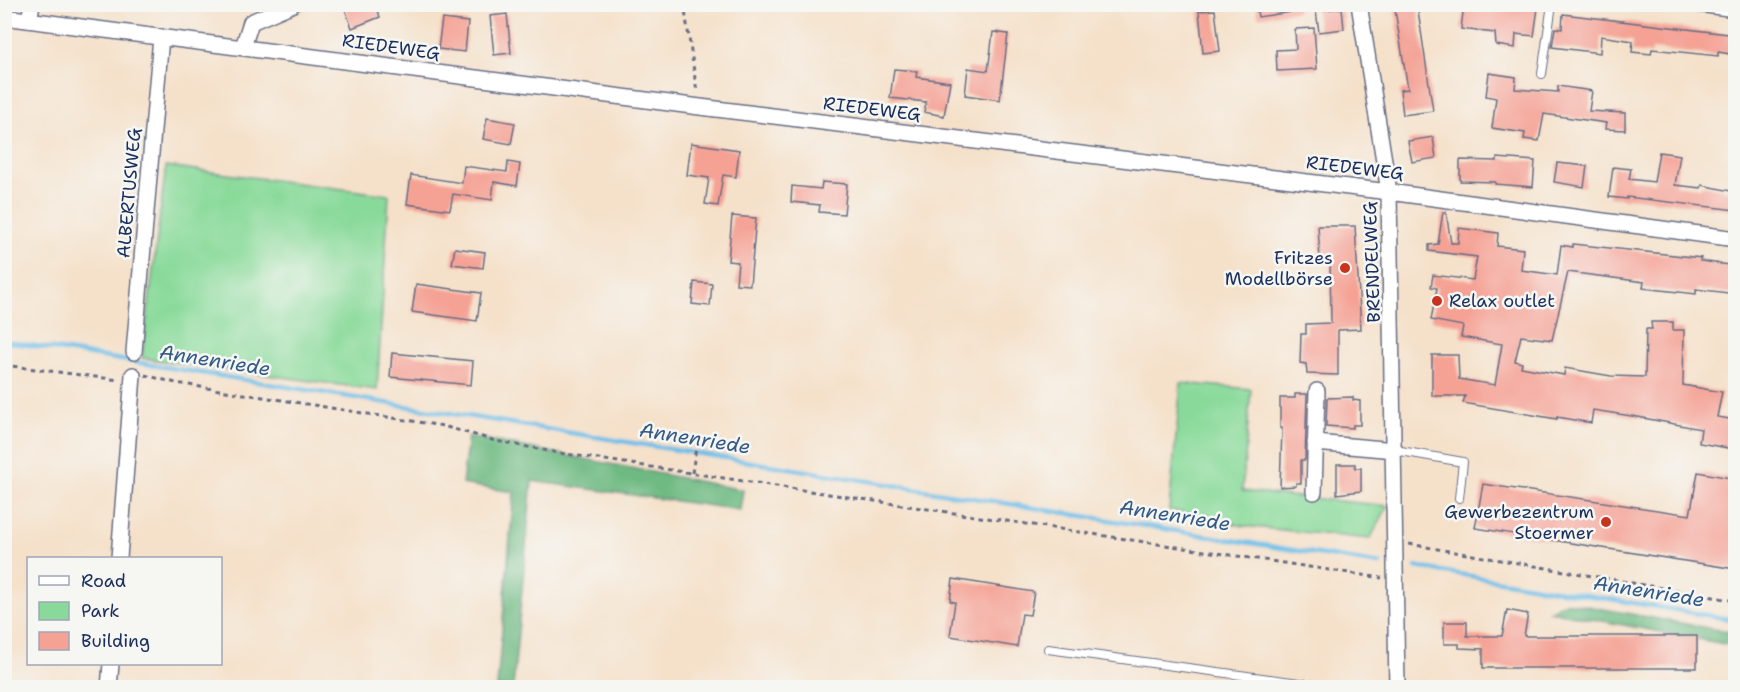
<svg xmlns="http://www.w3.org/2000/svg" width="1740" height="692" font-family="'Shantell Sans',sans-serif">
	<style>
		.green { fill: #89da9a; stroke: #52847c; stroke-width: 1.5 }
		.forest { fill: #6eba82; stroke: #447470; stroke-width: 1.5 }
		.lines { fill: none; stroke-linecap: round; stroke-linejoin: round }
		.stream { stroke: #6cbee8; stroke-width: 4.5 }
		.building { fill: #f5a295 }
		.service-casing { stroke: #676d84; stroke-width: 10 }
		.minor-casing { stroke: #676d84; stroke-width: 18 }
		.path { stroke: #676d84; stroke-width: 3; stroke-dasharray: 4.5 4.5; stroke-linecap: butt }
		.service { stroke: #fff; stroke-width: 8 }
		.minor { stroke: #fff; stroke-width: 15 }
		.poi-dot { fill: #c8321e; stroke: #f6f6f2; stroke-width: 2 }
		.labels { text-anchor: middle; stroke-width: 5; stroke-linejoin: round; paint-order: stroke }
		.street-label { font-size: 18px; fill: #1b2f5e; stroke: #f6f6f2 }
		.poi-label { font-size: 18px; fill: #1b2f5e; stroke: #f6f6f2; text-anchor: end }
		.water-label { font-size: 20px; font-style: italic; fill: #335a87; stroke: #f6f6f2 }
	</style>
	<rect width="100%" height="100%" fill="#f6f6f2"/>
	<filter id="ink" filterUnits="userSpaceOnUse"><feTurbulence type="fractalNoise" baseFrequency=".0167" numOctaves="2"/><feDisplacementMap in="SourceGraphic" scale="12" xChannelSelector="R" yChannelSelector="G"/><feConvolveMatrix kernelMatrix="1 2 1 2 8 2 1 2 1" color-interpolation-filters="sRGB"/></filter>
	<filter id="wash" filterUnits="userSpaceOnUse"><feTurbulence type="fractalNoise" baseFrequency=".008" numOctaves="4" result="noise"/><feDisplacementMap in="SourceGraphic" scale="24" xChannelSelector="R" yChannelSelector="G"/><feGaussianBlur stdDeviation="1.35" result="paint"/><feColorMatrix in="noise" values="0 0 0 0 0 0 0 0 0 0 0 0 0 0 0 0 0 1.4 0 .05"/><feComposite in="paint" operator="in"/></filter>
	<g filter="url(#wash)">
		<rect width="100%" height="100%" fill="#f5e1ca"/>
		<g class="green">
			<polygon points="166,166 389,195 377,390 142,358"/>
			<polygon points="1181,383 1251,389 1242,491 1388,506 1370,539 1244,526 1169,510"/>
		</g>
		<g class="forest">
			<polygon points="468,436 743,490 740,510 532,481 513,687 497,687 514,492 462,484"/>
			<polygon points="1565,602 1735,633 1735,646 1549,611"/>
		</g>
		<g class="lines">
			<g class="stream">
				<polyline points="4,341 1380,564"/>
				<polyline points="1416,567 1736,620"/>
			</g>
		</g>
		<g id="blocks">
			<g class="building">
				<polygon points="343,4 375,4 380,17 352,28"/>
				<polygon points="1256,4 1297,4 1298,11 1258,17"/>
				<polygon points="1394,4 1417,4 1433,111 1403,115 1400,90 1408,89"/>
				<polygon points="1464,4 1538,8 1534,36 1516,34 1515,48 1496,45 1495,33 1461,29"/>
				<polygon points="1342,8 1344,29 1319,32 1316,11"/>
				<polygon points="1215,10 1220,51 1203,53 1199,11"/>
				<polygon points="507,14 511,53 494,55 490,16"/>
				<polygon points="1563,14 1736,35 1736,55 1718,52 1718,56 1652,49 1651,54 1632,52 1633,41 1601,36 1600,53 1552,47 1555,28 1562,29"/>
				<polygon points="442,19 468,22 465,52 438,49"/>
				<polygon points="1314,28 1317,69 1277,71 1276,50 1296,49 1295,29"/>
				<polygon points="993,32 1008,34 1000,100 965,95 968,68 988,71"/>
				<polygon points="894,69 917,71 916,77 950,82 944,116 924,112 926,102 890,98"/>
				<polygon points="1489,73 1516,77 1515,89 1558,92 1558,86 1592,91 1589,111 1625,113 1625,130 1605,129 1606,123 1544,114 1539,141 1524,139 1525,133 1492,128 1496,98 1486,96"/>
				<polygon points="487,118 515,123 511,144 483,139"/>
				<polygon points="1433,137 1436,158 1412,162 1408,141"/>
				<polygon points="691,143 739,150 736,177 723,175 718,206 705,204 709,178 687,175"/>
				<polygon points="1659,152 1680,155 1675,185 1701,188 1702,185 1736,192 1736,210 1627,197 1627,199 1609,197 1613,167 1631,169 1629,179 1654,182"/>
				<polygon points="1497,158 1535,161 1533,187 1495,184 1495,182 1460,181 1460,160 1497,161"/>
				<polygon points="508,162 520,164 517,186 494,182 492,200 453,194 450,210 407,204 411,175 462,183 464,166 507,172"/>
				<polygon points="1557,163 1587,166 1584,187 1554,182"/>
				<polygon points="822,182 847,184 844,214 819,212 820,205 791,202 792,186 821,189"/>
				<polygon points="1443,212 1446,212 1451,243 1458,243 1459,228 1498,233 1497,246 1523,249 1521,270 1557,275 1561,245 1573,247 1573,244 1701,258 1700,261 1736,266 1736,294 1696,289 1696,294 1643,288 1644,282 1568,272 1552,340 1521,336 1515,361 1522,363 1521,367 1564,375 1565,368 1611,376 1645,377 1646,329 1652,329 1651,322 1673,322 1673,330 1684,330 1683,385 1722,392 1717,417 1736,420 1734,449 1699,443 1701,429 1638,417 1593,410 1591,423 1557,417 1557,419 1463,403 1465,396 1432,396 1432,355 1458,355 1459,379 1495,385 1502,344 1461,337 1463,326 1431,320 1437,288 1431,287 1433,275 1473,280 1477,257 1429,251 1429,245 1438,244"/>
				<polygon points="732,216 756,218 750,285 736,284 738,262 728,261"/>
				<polygon points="1318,226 1355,226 1361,329 1338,330 1338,375 1307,374 1306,364 1300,363 1301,334 1306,334 1306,324 1331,323 1330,260 1320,260"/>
				<polygon points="455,248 485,252 483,268 452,264"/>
				<polygon points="694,282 712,284 710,306 692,304"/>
				<polygon points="416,284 481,293 477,321 412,312"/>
				<polygon points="392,353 473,361 471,385 390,377"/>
				<polygon points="1295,394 1307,394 1305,460 1301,460 1301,483 1296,483 1296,486 1280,487 1282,428 1280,428 1280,398 1295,398"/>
				<polygon points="1353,397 1353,400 1360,401 1360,425 1353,425 1353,428 1326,426 1327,398"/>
				<polygon points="1337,464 1355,464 1355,468 1361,468 1361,491 1337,494"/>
				<polygon points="1698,472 1736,479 1736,569 1475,528 1483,484 1690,515"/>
				<polygon points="953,579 1034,592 1030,615 1022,614 1017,647 950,636 955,602 950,601"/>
				<polygon points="1507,610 1528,614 1524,636 1697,636 1697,668 1483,668 1483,649 1459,648 1459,644 1444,644 1444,622 1467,622 1467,636 1502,636"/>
			</g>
		</g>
	</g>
	<g filter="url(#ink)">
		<use href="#blocks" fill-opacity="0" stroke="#676d84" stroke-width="1.5"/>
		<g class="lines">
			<defs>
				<g id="service">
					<polyline points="1542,74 1552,4"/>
					<polyline points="1395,450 1463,462 1459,498"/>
					<polyline points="1048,649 1336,688"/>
				</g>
				<g id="minor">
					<polyline points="1359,4 1389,192 1397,688"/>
					<polyline points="1698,4 1736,9"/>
					<polyline points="4,17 700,107 1389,192 1736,239"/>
					<polyline points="29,20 32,4"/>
					<polyline points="243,47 251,22 293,4"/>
					<polyline points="134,352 161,37"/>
					<polyline points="1315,443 1395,450"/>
					<polyline points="1314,492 1317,391"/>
					<polyline points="119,558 133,375"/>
					<polyline points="109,688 111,664"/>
				</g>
			</defs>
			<use href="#service" class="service-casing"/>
			<use href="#minor" class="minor-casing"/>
			<g class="path">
				<polyline points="684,4 697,92"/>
				<polyline points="1130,10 1149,4"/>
				<polyline points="4,365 119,380"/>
				<polyline points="145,375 176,383 443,426 496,441 559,453 1382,578"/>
				<polyline points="692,473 697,441"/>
				<polyline points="1409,544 1736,601"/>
			</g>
			<use href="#service" class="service"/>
			<use href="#minor" class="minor"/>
		</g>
	</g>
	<g class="poi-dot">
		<circle cx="1345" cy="268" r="6"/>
		<circle cx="1437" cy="301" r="6"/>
		<circle cx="1606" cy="522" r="6"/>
	</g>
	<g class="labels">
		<g class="street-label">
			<text transform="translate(391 47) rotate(8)" y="6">RIEDEWEG</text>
			<text transform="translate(872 109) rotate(7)" y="6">RIEDEWEG</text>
			<text transform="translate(1355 168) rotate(7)" y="6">RIEDEWEG</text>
			<text transform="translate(129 193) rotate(-85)" y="6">ALBERTUSWEG</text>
			<text transform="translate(1372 262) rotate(-92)" y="6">BRENDELWEG</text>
		</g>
		<g class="poi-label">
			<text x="1333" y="264">Fritzes<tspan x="1333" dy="21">Modellbörse</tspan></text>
			<text x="1449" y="307" text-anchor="start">Relax outlet</text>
			<text x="1594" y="518">Gewerbezentrum<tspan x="1594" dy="21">Stoermer</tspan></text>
		</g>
		<g class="water-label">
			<text transform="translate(215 360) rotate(9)" y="7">Annenriede</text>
			<text transform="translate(695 438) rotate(9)" y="7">Annenriede</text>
			<text transform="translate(1175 515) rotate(9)" y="7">Annenriede</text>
			<text transform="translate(1649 591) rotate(9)" y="7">Annenriede</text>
		</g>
	</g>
	<rect width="1740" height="692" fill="none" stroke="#f6f6f2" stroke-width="24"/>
	<rect x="27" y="557" width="195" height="108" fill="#f6f6f2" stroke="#9ea6b7" stroke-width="1.5"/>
	<rect x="39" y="576" width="30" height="9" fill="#ffffff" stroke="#9ea6b7" stroke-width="1.5"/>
	<text x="81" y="587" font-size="18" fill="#1b2f5e">Road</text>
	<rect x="39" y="602" width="30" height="18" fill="#89da9a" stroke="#9ea6b7" stroke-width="1.5"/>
	<text x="81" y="617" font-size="18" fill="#1b2f5e">Park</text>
	<rect x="39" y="632" width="30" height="18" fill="#f5a295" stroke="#9ea6b7" stroke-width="1.5"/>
	<text x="81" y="647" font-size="18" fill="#1b2f5e">Building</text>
</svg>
